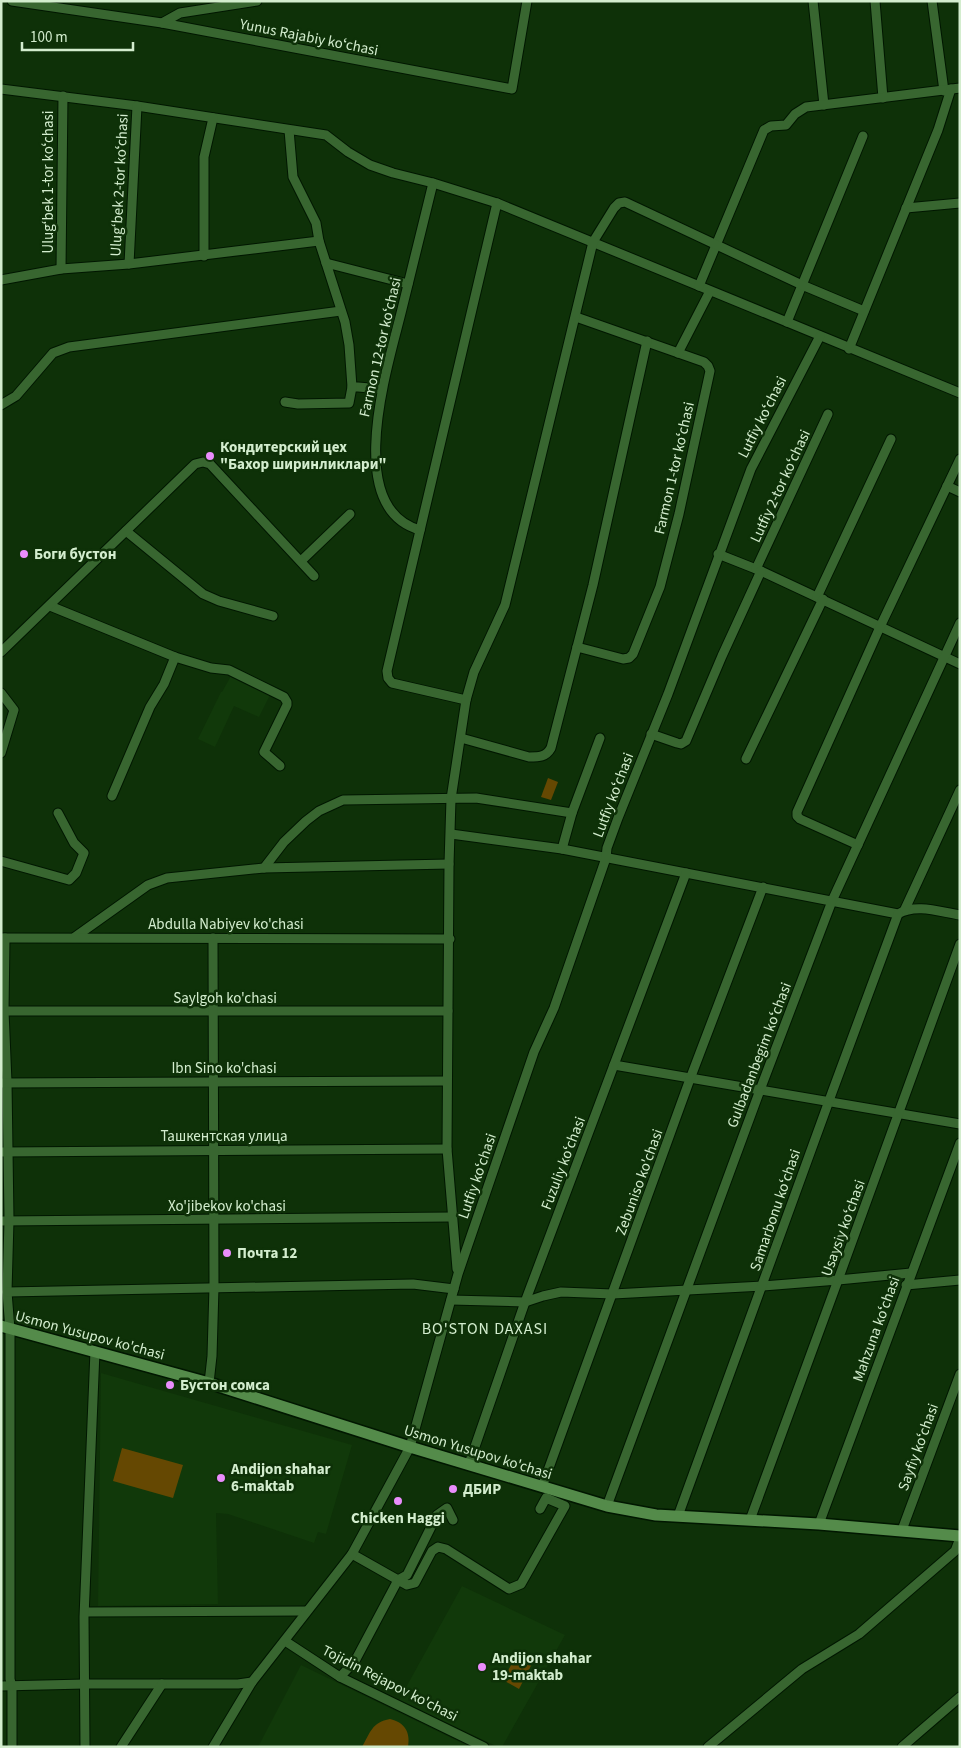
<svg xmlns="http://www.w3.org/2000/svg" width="961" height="1748" font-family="'Source Sans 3',sans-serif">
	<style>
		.built { fill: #11390a }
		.green { fill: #654802 }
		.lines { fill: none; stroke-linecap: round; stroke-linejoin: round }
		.minor-casing { stroke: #011700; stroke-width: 11 }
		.major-casing { stroke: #011700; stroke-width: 14 }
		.minor { stroke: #386630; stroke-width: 9 }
		.major { stroke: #548b4a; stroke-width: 11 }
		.poi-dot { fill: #ea8dfc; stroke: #0e3108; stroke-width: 2 }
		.labels { text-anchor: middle; stroke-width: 5; stroke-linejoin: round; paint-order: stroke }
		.street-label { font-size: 15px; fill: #d3edce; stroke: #0e3108 }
		.poi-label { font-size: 15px; font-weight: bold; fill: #d3edce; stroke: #0e3108; text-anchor: start }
		.neighbourhood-label { font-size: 16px; letter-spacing: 1px; fill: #d3edce; stroke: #0e3108 }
	</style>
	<rect width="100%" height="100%" fill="#0e3108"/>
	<g class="built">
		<polygon points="231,676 270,695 259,717 234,706 215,747 198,739 221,692 222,692"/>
		<polygon points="101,1373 352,1445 326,1534 318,1532 314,1543 228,1514 216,1513 218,1604 98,1606"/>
		<polygon points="462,1586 565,1635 502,1747 498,1747 399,1700"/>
		<polygon points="301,1665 470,1747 258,1747"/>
	</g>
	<g class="green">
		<polygon points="548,778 558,782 551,800 541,797"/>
		<polygon points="122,1448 183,1465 173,1498 113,1481"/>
		<polygon points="518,1652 534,1660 519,1689 503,1680"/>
		<path d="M390 1719C404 1722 411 1732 408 1747H362C370 1733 372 1722 390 1719Z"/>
	</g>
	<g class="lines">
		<defs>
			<g id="minor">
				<polyline points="12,1 162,23 512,89 527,1"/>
				<polyline points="813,1 824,105"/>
				<polyline points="875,1 883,98"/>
				<polyline points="932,1 944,91"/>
				<polyline points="162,23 180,13 257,1"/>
				<polyline points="1,89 137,106 326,135 348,152 370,165 393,173 433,183 497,203 960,393"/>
				<polyline points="906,208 960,203"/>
				<polyline points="204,256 204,157 213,118"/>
				<polyline points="326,263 408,284"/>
				<polyline points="129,264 137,106"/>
				<polyline points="61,269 63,96"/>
				<polyline points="1,280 61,269 129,264 319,241"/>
				<polyline points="699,286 764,130 771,126 786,125 795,114 806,107 960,88"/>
				<polyline points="576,317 704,362 708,366 710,371 679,514 660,587 633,654 629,658 623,659 577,647"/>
				<polyline points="787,322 863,136"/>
				<polyline points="849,349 938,130 951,89"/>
				<polyline points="678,353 710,291"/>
				<polyline points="352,387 358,387 382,389"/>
				<polyline points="285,402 298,404 349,403 352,387 349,345 345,322 319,241 316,223 293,177 289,130"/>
				<polyline points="1,405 16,396 53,353 69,347 341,311"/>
				<polyline points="947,486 960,492"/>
				<path d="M420 530C341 508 389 363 402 309 412 267 423 225 433 183"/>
				<polyline points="126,531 203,594 219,601 273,616"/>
				<polyline points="718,554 761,571 960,664"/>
				<polyline points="301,561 350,514"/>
				<polyline points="756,569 828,414"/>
				<polyline points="817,597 891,439"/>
				<polyline points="50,606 175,657 211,668 229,670 284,697 287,702 287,705 264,752 280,766"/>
				<polyline points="1,652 195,464 203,462 210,464 314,576"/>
				<polyline points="1,693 14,710 1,753"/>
				<polyline points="466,700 392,683 388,678 387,671 497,203"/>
				<polyline points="651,734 677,743 681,744 686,741 722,656 761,571"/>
				<path d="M461 738 529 757C539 757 546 757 551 748L593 585 647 341"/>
				<polyline points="746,759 823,599"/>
				<polyline points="112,796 150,707 164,684 175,657"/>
				<path d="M451 834 562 849 898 914C916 903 940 912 960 915"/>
				<polyline points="858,845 800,819 797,816 797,812 880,627 960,459"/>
				<polyline points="562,849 572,813 600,738"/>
				<polyline points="1,861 69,880 76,873 84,853 74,843 58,813"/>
				<polyline points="264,868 284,842 306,821 319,811 343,800 476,798 572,813"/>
				<polyline points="905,909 960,790"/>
				<polyline points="75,937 148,885 167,878 264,868 449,864"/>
				<polyline points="1,938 450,939"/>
				<polyline points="5,938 4,1011 7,1082 9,1220 7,1292 10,1329 10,1679 12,1687 12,1747"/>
				<polyline points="1,1011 448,1011"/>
				<polyline points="614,1065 960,1124"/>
				<polyline points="1,1083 447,1081"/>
				<polyline points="1,1152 447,1149"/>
				<polyline points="1,1221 452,1217"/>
				<polyline points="457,1269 447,1149 449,864 451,799 466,700 474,672 505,605 593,242 614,208 619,203 625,202 802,285 864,311"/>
				<polyline points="906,1285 960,1280"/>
				<polyline points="7,1292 413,1284 454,1289"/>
				<polyline points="451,1300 525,1302 543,1296 561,1292 613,1294 763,1286 838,1280 911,1273"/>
				<polyline points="209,1383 212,1356 214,1287 213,938"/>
				<polyline points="469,1464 525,1302 686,873"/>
				<polyline points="542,1487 690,1079 763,887"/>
				<polyline points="607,1506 760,1090 832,901 960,623"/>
				<path d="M678 1516C752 1315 823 1114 898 914"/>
				<polyline points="750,1520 838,1280 960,944"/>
				<polyline points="819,1524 960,1143"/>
				<polyline points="902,1530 960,1374"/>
				<polyline points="352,1554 398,1580 407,1575 437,1515 447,1508 453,1520"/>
				<polyline points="85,1612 306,1611"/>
				<polyline points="285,1641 340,1677 484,1747"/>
				<polyline points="340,1677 355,1661 398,1580 407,1585 415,1583 432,1551 438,1547 446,1549 509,1589 521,1584 565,1506 546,1498 540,1509"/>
				<polyline points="1,1686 85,1684 238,1684 252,1682"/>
				<polyline points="85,1747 84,1617 95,1351"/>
				<polyline points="121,1747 162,1684"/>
				<polyline points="213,1747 252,1682 352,1554 410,1447 458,1274 534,1052 554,1008 606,858 607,848 618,818 668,694 751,469 820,336"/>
				<polyline points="708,1747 802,1669 859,1634 955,1551 960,1538"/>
				<polyline points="902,1747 960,1697"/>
			</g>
			<polyline id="major" points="1,1326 209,1383 410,1447 607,1506 656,1515 819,1524 960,1536"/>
		</defs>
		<use href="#minor" class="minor-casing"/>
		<use href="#major" class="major-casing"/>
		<use href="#minor" class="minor"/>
		<use href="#major" class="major"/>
	</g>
	<g class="poi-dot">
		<circle cx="210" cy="456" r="5"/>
		<circle cx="24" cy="554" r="5"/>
		<circle cx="227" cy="1253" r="5"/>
		<circle cx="170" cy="1385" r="5"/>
		<circle cx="221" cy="1478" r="5"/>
		<circle cx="453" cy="1489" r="5"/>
		<circle cx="398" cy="1501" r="5"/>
		<circle cx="482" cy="1667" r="5"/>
	</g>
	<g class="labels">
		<g class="street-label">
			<text transform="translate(309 37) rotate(11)" y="5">Yunus Rajabiy koʻchasi</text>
			<text transform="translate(48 182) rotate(-90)" y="5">Ulug‘bek 1-tor koʻchasi</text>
			<text transform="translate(119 185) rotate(-87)" y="5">Ulug‘bek 2-tor koʻchasi</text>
			<text transform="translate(380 347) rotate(-77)" y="5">Farmon 12-tor koʻchasi</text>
			<text transform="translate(762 417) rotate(-63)" y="5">Lutfiy koʻchasi</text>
			<text transform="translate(674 468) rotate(-77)" y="5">Farmon 1-tor koʻchasi</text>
			<text transform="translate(780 486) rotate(-65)" y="5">Lutfiy 2-tor koʻchasi</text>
			<text transform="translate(613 795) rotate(-69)" y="5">Lutfiy koʻchasi</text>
			<text x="226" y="929">Abdulla Nabiyev ko'chasi</text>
			<text x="225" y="1003">Saylgoh ko'chasi</text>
			<text transform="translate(759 1055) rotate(-69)" y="5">Gulbadanbegim koʻchasi</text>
			<text x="224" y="1073">Ibn Sino ko'chasi</text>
			<text x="224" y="1141">Ташкентская улица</text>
			<text transform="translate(563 1163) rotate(-69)" y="5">Fuzuliy koʻchasi</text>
			<text transform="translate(477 1176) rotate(-71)" y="5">Lutfiy koʻchasi</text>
			<text transform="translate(639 1182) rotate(-70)" y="5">Zebuniso ko'chasi</text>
			<text x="227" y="1211">Xo'jibekov ko'chasi</text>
			<text transform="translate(775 1210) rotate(-71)" y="5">Samarbonu koʻchasi</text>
			<text transform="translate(843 1228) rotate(-70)" y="5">Usaysiy koʻchasi</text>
			<text transform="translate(876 1329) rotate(-70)" y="5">Mahzuna koʻchasi</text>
			<text transform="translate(90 1335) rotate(15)" y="5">Usmon Yusupov ko'chasi</text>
			<text transform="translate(918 1447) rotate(-70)" y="5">Sayfiy koʻchasi</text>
			<text transform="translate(478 1452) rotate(17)" y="5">Usmon Yusupov ko'chasi</text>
			<text transform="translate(390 1683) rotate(27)" y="5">Tojidin Rejapov ko'chasi</text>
		</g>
		<g class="poi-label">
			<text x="220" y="452">Кондитерский цех<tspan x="220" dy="17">"Бахор ширинликлари"</tspan></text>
			<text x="34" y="559">Боги бустон</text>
			<text x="237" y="1258">Почта 12</text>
			<text x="180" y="1390">Бустон сомса</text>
			<text x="231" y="1474">Andijon shahar<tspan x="231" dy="17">6-maktab</tspan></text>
			<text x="463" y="1494">ДБИР</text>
			<text x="398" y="1523" text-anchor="middle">Chicken Haggi</text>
			<text x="492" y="1663">Andijon shahar<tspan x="492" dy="17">19-maktab</tspan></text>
		</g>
		<g class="neighbourhood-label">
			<text x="485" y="1334">BO'STON DAXASI</text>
		</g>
	</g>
	<rect width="961" height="1748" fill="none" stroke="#d3edce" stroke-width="5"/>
	<path d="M22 42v8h111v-8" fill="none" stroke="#d3edce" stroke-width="2.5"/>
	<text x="30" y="42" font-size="15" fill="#d3edce" stroke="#0e3108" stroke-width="4" paint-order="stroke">100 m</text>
</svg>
